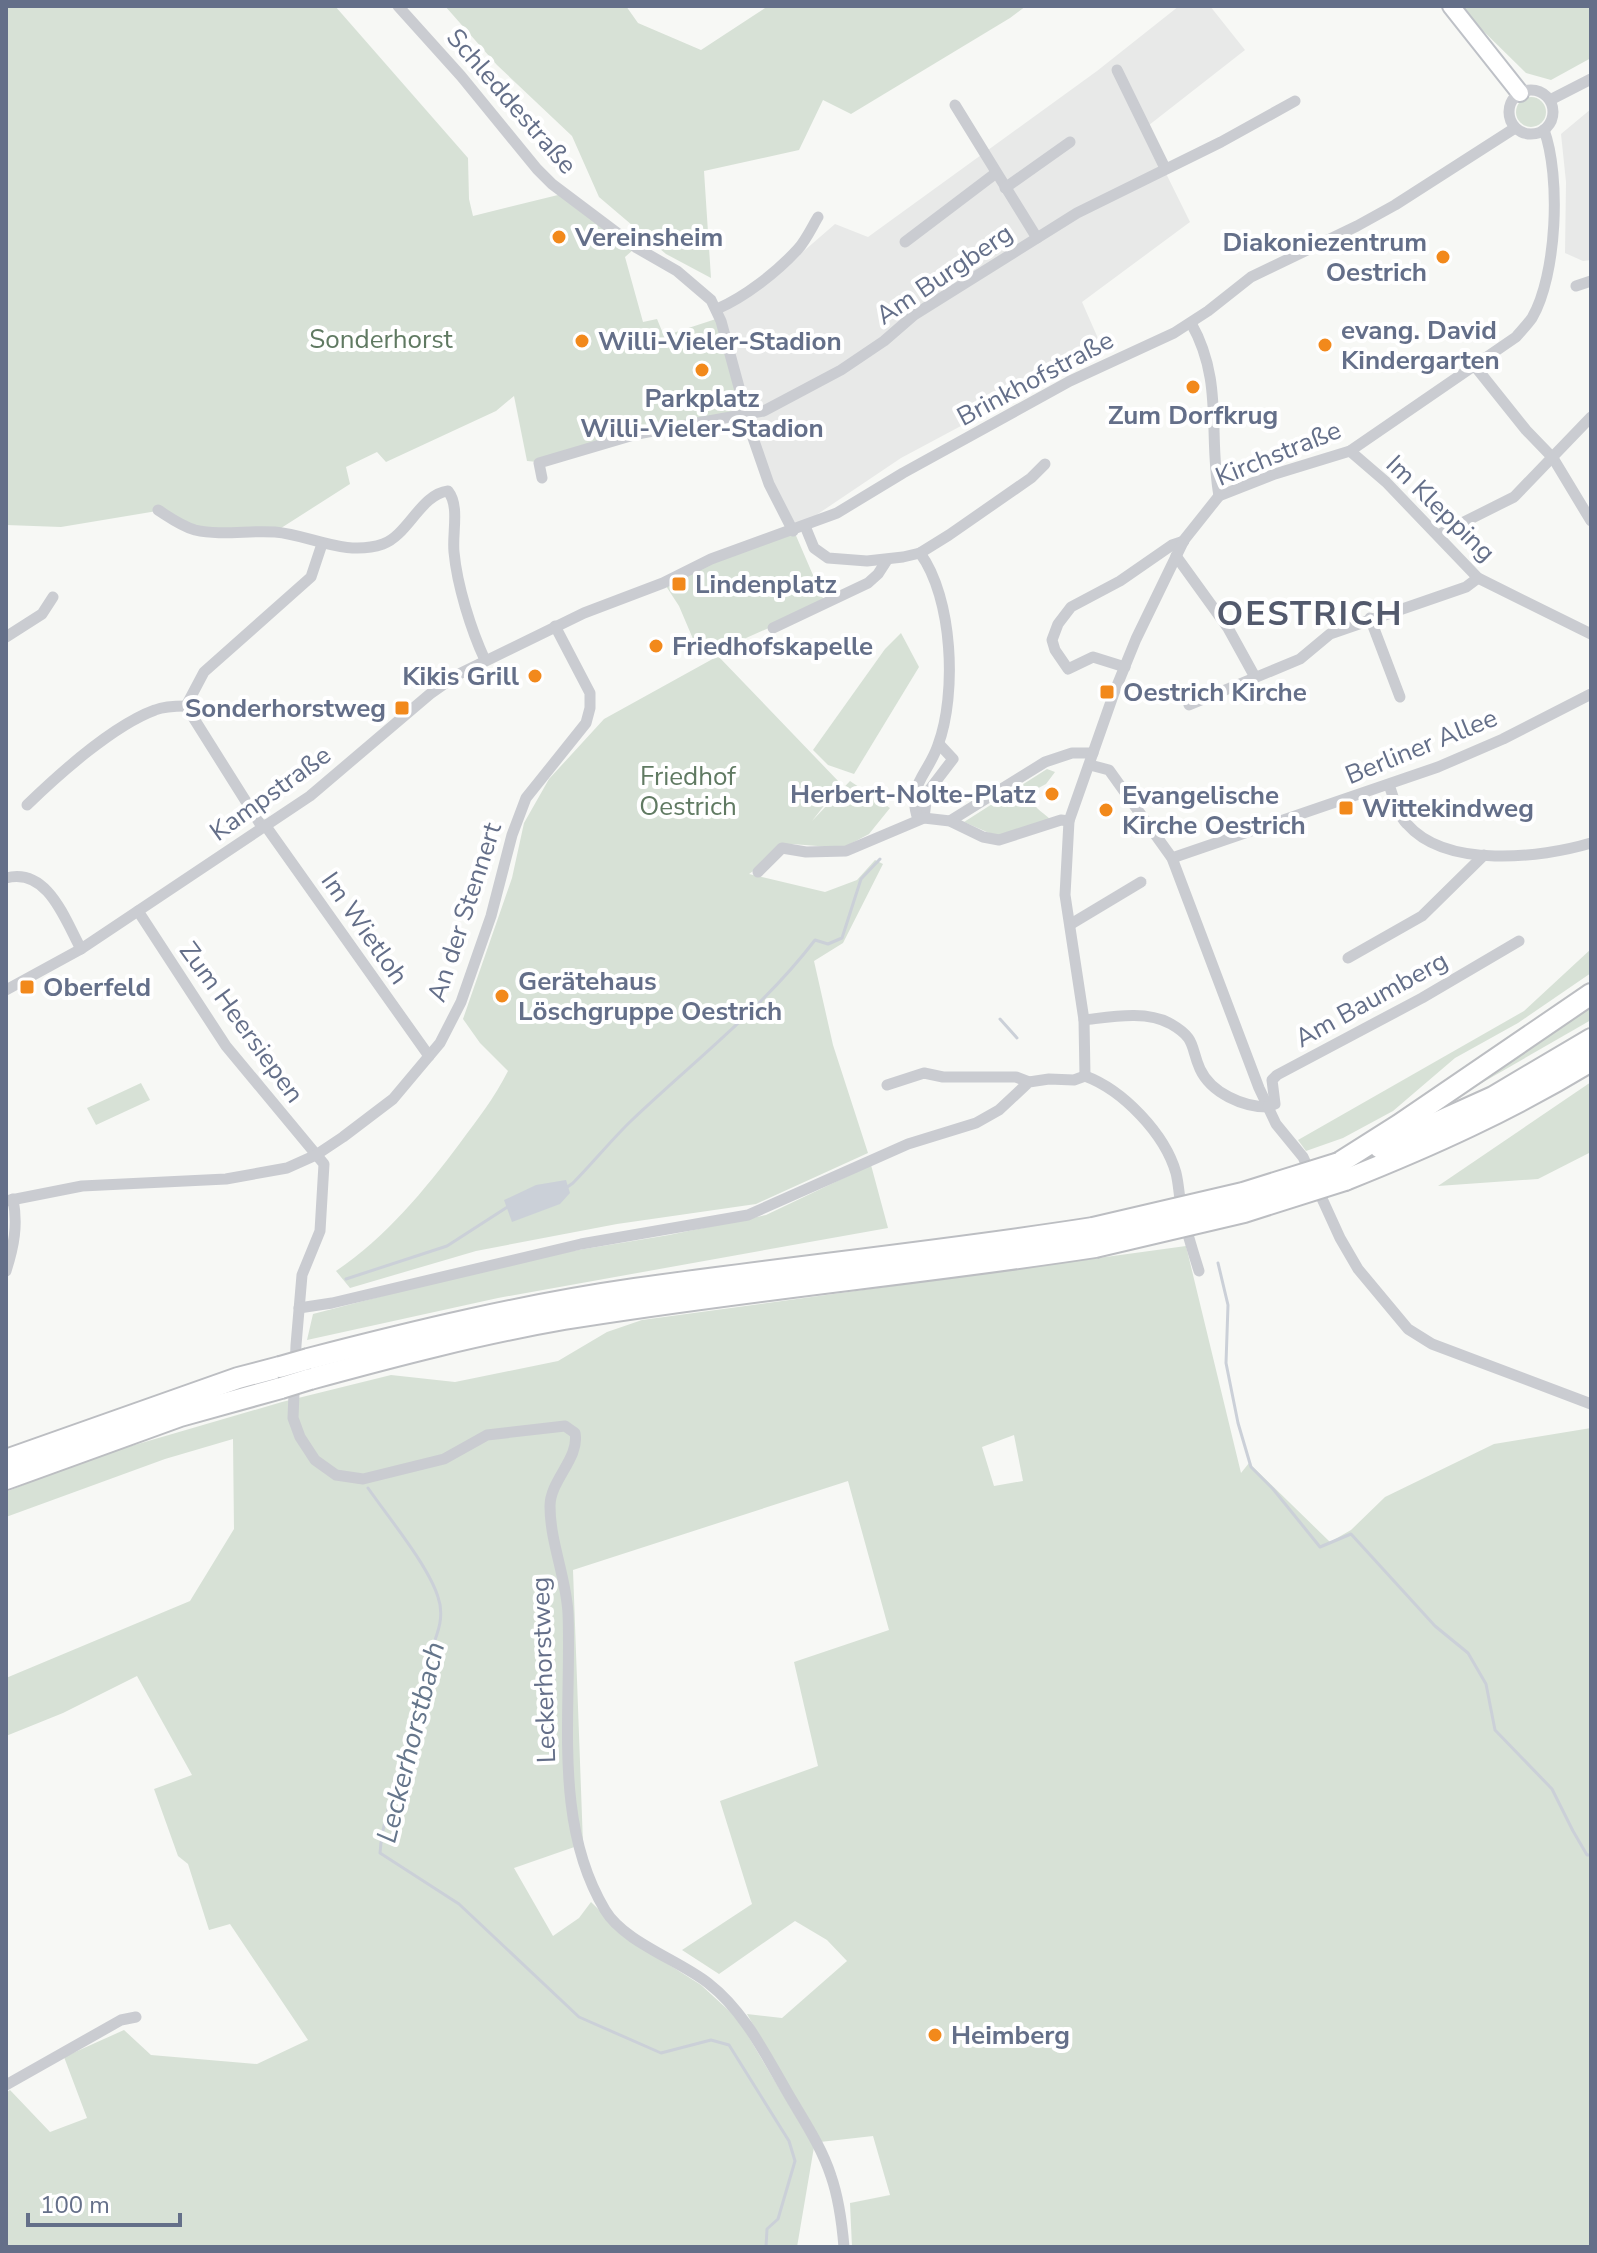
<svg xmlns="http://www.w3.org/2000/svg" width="1597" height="2253" font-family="'Nunito Sans',sans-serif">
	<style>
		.built { fill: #e8e9e8 }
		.green { fill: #d7e1d6; fill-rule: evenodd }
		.water { fill: #cbd0d8 }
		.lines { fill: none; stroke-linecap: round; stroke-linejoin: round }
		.stream { stroke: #cbd0d8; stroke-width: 3 }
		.secondary-casing { stroke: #bec1c7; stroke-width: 20 }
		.highway-casing { stroke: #bcbec2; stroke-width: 24 }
		.street { stroke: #caccd1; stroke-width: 11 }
		.secondary { stroke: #fff; stroke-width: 16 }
		.highway { stroke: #fff; stroke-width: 20 }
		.highway-bridge-casing { stroke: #bcbec2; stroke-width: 24; stroke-linecap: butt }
		.highway-bridge { stroke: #fff; stroke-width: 20 }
		.poi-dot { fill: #f2891b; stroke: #fff; stroke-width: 3 }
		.labels { text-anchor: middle; stroke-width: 8; stroke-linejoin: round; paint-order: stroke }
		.street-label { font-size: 26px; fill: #646f89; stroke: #fff }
		.poi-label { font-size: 26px; font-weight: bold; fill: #646f89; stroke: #fff; text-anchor: start }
		.park-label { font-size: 26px; fill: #607a62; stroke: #fff }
		.water-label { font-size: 28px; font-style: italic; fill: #65768b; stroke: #fff }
		.district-label { font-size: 34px; font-weight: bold; letter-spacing: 2px; fill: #535a6d; stroke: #fff }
	</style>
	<rect width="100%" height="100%" fill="#f7f8f5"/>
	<g class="built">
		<polygon points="1179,6 1210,6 1245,50 1144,129 1190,222 1082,302 1104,352 1064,371 901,458 794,530 770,483 718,310 783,269 835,224 868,237 1097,71"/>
		<polygon points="1591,109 1591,260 1583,261 1565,253 1566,182 1561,134"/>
	</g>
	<g class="green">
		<polygon points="6,6 335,6 468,158 469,199 473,216 562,194 634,249 625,257 643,322 657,319 664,336 719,318 745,415 538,462 527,461 514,396 496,411 386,462 377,452 346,467 350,484 278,530 196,529 157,511 61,527 6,525"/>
		<polygon points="445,6 626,6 638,23 701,50 768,6 1026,6 1010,18 851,114 823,100 799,150 704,171 711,278 666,254 599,197 572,136 497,65"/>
		<polygon points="1464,6 1591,6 1591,58 1551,80 1526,73 1467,15"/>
		<circle cx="1531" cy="112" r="15"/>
		<polygon points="794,531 825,603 717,651 699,653 679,606 664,583"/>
		<polygon points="901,633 919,667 854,774 828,765 813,750 885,649"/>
		<path d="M718 656 841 784 812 821 850 781 890 808 869 834 843 848 792 844 749 874 825 892 857 880 875 860 883 864 843 943 814 961 833 1045 868 1153 756 1204 617 1224 476 1251 350 1288 336 1271C386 1237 424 1191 460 1143 477 1120 495 1097 508 1071L480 1043 463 1019 512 878 524 823 549 779 604 719Z"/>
		<path d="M1047 769 1055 772 1046 784 1031 792C1029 805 1041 811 1050 819L996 836 964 822Z"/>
		<polygon points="1591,949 1591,973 1518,1023 1455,1058 1393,1111 1343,1138 1306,1151 1298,1140 1524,1011"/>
		<polygon points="1591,999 1591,1020 1433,1111"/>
		<polygon points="1591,1082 1591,1152 1538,1179 1438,1186"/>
		<polygon points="141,1083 150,1100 96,1125 87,1108"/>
		<polygon points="871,1165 888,1228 498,1298 307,1340 313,1314 530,1258 669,1235 766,1215"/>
		<path d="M1186 1246 1241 1473 1249 1463 1330 1542 1351 1530 1385 1497 1494 1444 1591 1428V2247H852L850 2203 890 2195 873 2136 820 2142 747 2014 782 2018 847 1961 827 1940 795 1921 719 1974 682 1950 752 1904 720 1801 818 1766 794 1662 889 1630 848 1481 573 1570 583 1844 514 1868 553 1936 579 1918 591 1902 630 1940 701 1985 738 2019 814 2147 797 2247H6V2093L10 2090 50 2132 87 2118 64 2057 124 2030 151 2055 257 2064 308 2040 230 1924 209 1930 188 1864 178 1856 154 1789 192 1775 137 1676 63 1713 6 1736V1678L190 1601 234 1529 233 1439 165 1459 6 1517V1492L90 1458 282 1402 391 1375 455 1382 558 1361 607 1332 642 1320ZM1014 1435 1023 1481 994 1486 982 1447Z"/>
	</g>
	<polygon class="water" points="566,1180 570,1193 560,1204 512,1222 504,1200 536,1185"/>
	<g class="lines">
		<g class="stream">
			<polyline points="1000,1019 1017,1038"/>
			<path d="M566 1188 573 1183C593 1163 611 1140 632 1120 694 1061 763 1008 815 940L828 944 842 938 861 879 880 859"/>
			<polyline points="1218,1263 1228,1305 1226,1363 1238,1423 1251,1467 1273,1489 1320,1547 1351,1534 1435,1626 1468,1653 1486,1684 1495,1730 1552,1789 1573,1831 1587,1855 1591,1855"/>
			<polyline points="346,1279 447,1246 509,1206"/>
			<path d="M368 1488C388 1517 428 1565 438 1597 447 1622 432 1644 425 1668 420 1685 422 1705 417 1723 406 1766 383 1807 380 1853L459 1904 579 2017 661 2053 711 2040 729 2045 789 2141 795 2161 778 2219 767 2229 766 2247"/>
		</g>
		<defs>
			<polyline id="secondary" points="1451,6 1520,93"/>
			<g id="highway">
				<polyline points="1380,1148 1493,1097 1591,1039"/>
				<polyline points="1339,1163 1399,1125 1591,994"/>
				<path d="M1345 1180C1433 1145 1510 1110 1591 1061"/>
				<path d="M308 1359C416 1331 524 1305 635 1289 787 1267 940 1252 1093 1228"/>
				<path d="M310 1379C394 1356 478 1334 564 1319 741 1290 918 1274 1095 1247"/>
				<polyline points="6,1460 238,1378 280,1367"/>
				<polyline points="6,1479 180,1416 281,1388"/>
			</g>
		</defs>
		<use href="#secondary" class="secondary-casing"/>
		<use href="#highway" class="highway-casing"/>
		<g class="street">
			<polyline points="398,6 461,76 537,169 552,184 637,248 677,271 711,300 721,321 752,435 769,484 793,531"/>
			<polyline points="1117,70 1165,168"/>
			<circle cx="1531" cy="112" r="22"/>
			<polyline points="1550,100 1591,79"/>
			<polyline points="955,105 1037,238"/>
			<polyline points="1005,188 1070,142"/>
			<polyline points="905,242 996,173"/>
			<polyline points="1576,286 1591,281"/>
			<path d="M717 309C745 297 777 272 798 249 806 240 812 227 818 217"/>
			<path d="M1191 323C1224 381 1208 434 1219 496"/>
			<polyline points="1474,365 1526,430 1553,458 1591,521"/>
			<polyline points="1350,451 1386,482 1478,578 1591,634"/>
			<polyline points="542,478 539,463 637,434 764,411 841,370 884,341 914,315 1077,213 1221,142 1295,101"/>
			<path d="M158 510C169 517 181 526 195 530 221 536 249 530 275 532 311 535 345 557 383 544 408 535 421 494 448 491 460 506 452 533 454 552 457 585 471 630 485 660"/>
			<polyline points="805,526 814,548 828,558 867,561 903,557 920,553 949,535 1031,478 1045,464"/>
			<polyline points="1438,535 1514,497 1591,417"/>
			<polyline points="1176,556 1228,628 1255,677"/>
			<polyline points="1370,618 1400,697"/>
			<polyline points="773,628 868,583 878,574 887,560"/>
			<polyline points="6,637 42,614 53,597"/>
			<polyline points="1125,667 1093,657 1068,669 1055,650 1052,640 1058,624 1071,607 1120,581 1172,545 1184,541"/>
			<polyline points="1189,705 1300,659 1330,634 1466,587 1478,578"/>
			<polyline points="186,706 204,672 311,577 322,544"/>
			<polyline points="186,706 262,827"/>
			<polyline points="1090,765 1109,770 1172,858 1259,1088 1276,1124 1303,1157 1340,1238 1358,1269 1408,1329 1432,1344 1591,1404"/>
			<path d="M1389 785C1394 798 1397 814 1407 824 1446 869 1541 858 1591 843"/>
			<path d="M27 805C59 774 114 725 155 710 165 706 176 706 186 706"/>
			<polyline points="924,818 927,793 953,759 939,744"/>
			<path d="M918 819C906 785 928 775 938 745 957 694 953 598 920 553"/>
			<polyline points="950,821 1045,762 1072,753 1093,753"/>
			<polyline points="265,825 429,1056"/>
			<polyline points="1172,858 1438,767 1503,739 1591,694"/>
			<polyline points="758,872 782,848 806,852 846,851 924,818 950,821 983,837 999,840 1061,820 1069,821"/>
			<path d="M6 878C48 867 65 920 81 949"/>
			<path d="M138 911 226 1046 324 1164 320 1231 302 1275 296 1345 293 1418 300 1437 315 1460 336 1475 363 1479 444 1459 487 1435 565 1426 575 1433C580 1458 550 1480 550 1506 550 1542 566 1577 568 1613 572 1711 552 1822 605 1910 624 1942 679 1960 708 1983 744 2011 764 2052 786 2090 802 2118 821 2145 831 2176 839 2199 842 2223 844 2247"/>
			<polyline points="1071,924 1141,882"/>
			<polyline points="1348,958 1422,916 1484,855"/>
			<polyline points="6,990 81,949 310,796 430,694 457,675 584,613 663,583 711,559 837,513 903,473 1070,381 1174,333 1208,311 1251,277 1357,226 1395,205 1515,128"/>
			<path d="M1084 1020C1111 1017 1146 1010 1171 1024 1197 1039 1190 1047 1200 1069 1211 1093 1243 1107 1268 1107"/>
			<path d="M1085 1076 1084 1020 1065 895 1069 821 1114 693 1136 639 1184 540 1219 496 1275 474 1350 451 1516 337C1521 331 1527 325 1532 318 1557 275 1561 176 1544 130"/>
			<path d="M1085 1076C1123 1090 1165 1134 1176 1173 1179 1185 1179 1198 1182 1210 1186 1231 1193 1251 1199 1271"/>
			<polyline points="887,1085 924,1073 943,1077 1016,1077 1029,1082"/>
			<polyline points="1268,1107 1275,1104 1272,1080 1277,1075 1422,998 1519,941"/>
			<polyline points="6,1201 82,1186 226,1179 287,1168 316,1155 343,1137 393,1099 440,1043 461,1002 491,916 512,835 526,798 586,723 590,708 590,693 555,626"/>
			<path d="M6 1271C14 1246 18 1225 13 1199"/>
			<polyline points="299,1308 332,1303 581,1244 748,1215 908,1144 976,1123 999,1110 1029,1082 1049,1079 1074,1080 1085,1076"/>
			<polyline points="6,2085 121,2020 136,2017"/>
		</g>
		<use href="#secondary" class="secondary"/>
		<use href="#highway" class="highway"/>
		<defs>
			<g id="highway-bridge">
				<polyline points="1093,1228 1243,1193 1339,1163"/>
				<polyline points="1095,1247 1244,1212 1345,1180"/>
				<polyline points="280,1367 308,1359"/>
				<polyline points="281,1388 310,1379"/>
			</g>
		</defs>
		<use href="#highway-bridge" class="highway-bridge-casing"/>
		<use href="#highway-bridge" class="highway-bridge"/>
	</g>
	<g class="poi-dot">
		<circle cx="559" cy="237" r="8"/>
		<circle cx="1443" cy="257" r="8"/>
		<circle cx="582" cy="341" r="8"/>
		<circle cx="1325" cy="345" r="8"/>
		<circle cx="702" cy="370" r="8"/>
		<circle cx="1193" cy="387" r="8"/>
		<rect x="671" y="576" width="16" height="16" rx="4"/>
		<circle cx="656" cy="646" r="8"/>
		<circle cx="535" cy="676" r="8"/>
		<rect x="1099" y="684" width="16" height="16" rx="4"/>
		<rect x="394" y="700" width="16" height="16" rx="4"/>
		<circle cx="1052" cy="794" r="8"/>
		<rect x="1338" y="800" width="16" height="16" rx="4"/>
		<circle cx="1106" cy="810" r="8"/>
		<rect x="19" y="979" width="16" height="16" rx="4"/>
		<circle cx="502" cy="996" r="8"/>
		<circle cx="935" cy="2035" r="8"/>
	</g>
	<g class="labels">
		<g class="street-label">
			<text transform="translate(512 101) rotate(49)" y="9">Schleddestraße</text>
			<text transform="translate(944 274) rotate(-34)" y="9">Am Burgberg</text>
			<text transform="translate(1035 378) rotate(-28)" y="9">Brinkhofstraße</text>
			<text transform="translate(1278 453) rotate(-22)" y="9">Kirchstraße</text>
			<text transform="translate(1441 508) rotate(44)" y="9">Im Klepping</text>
			<text transform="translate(1421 746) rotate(-22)" y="9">Berliner Allee</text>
			<text transform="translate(270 793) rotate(-36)" y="9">Kampstraße</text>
			<text transform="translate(464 912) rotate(-72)" y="9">An der Stennert</text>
			<text transform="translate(365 928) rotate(55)" y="9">Im Wietloh</text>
			<text transform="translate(1371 999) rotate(-29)" y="9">Am Baumberg</text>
			<text transform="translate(242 1022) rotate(54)" y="9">Zum Heersiepen</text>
			<text transform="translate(543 1670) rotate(-92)" y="9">Leckerhorstweg</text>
		</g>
		<g class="poi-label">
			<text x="575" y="246">Vereinsheim</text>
			<text x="1427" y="251" text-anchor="end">Diakoniezentrum<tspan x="1427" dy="30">Oestrich</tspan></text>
			<text x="1341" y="339">evang. David<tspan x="1341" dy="30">Kindergarten</tspan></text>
			<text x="598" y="350">Willi-Vieler-Stadion</text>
			<text x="702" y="407" text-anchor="middle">Parkplatz<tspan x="702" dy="30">Willi-Vieler-Stadion</tspan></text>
			<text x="1193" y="424" text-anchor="middle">Zum Dorfkrug</text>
			<text x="695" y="593">Lindenplatz</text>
			<text x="672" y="655">Friedhofskapelle</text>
			<text x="519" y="685" text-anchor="end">Kikis Grill</text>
			<text x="1123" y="701">Oestrich Kirche</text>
			<text x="386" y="717" text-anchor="end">Sonderhorstweg</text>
			<text x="1036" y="803" text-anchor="end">Herbert-Nolte-Platz</text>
			<text x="1122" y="804">Evangelische<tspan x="1122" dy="30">Kirche Oestrich</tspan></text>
			<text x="1362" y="817">Wittekindweg</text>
			<text x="518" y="990">Gerätehaus<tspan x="518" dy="30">Löschgruppe Oestrich</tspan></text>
			<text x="43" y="996">Oberfeld</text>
			<text x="951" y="2044">Heimberg</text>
		</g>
		<g class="park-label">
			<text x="381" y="348">Sonderhorst</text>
			<text x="688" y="785">Friedhof<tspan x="688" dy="30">Oestrich</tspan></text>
		</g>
		<g class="water-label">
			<text transform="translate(410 1742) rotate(-76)" y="10">Leckerhorstbach</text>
		</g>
		<g class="district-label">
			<text x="1310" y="625">OESTRICH</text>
		</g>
	</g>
	<rect width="1597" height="2253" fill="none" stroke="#646f89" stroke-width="16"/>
	<path d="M28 2213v12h152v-12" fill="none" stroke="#646f89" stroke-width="4"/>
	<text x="40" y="2213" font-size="24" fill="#646f89" stroke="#ffffff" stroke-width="6" paint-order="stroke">100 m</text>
</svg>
